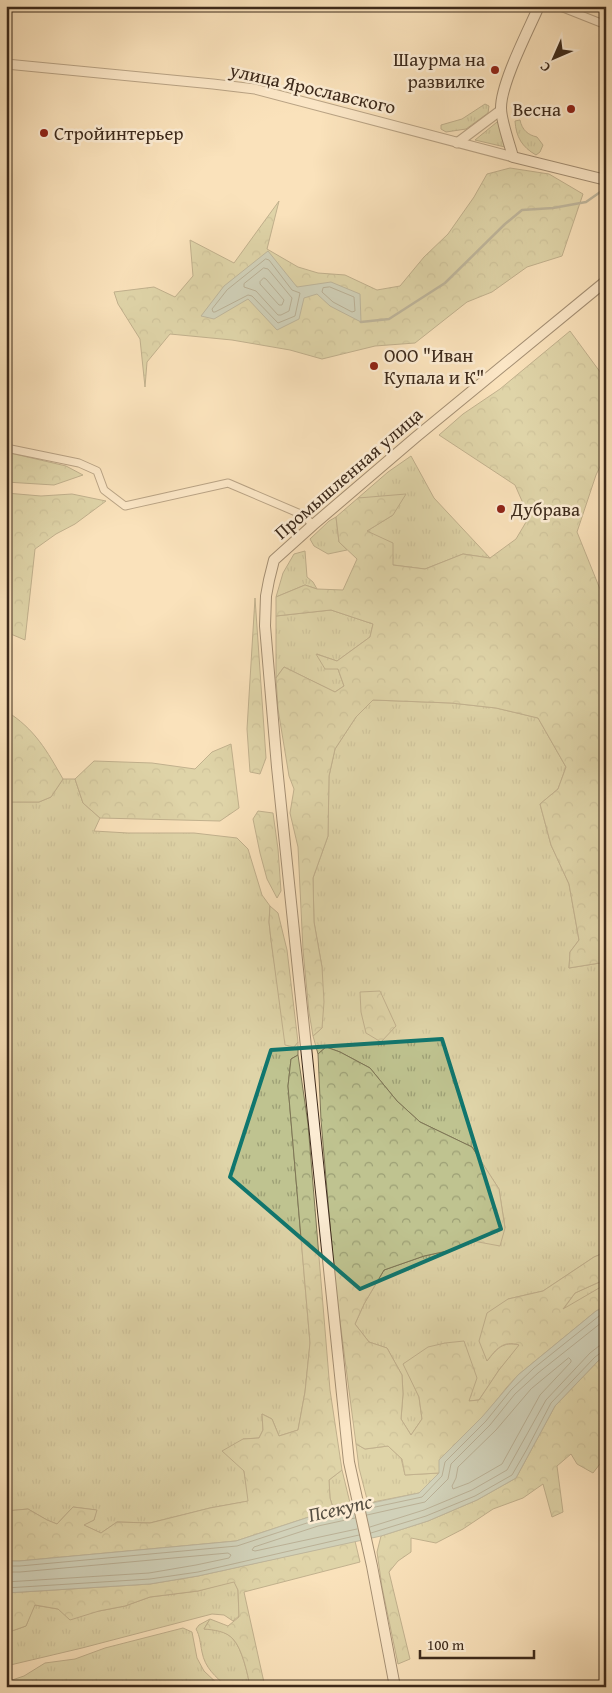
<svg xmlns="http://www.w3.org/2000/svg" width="612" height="1693" font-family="'Gentium Book Plus',serif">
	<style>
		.grass { fill: url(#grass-tufts); stroke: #7e7656 }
		.forest { fill: url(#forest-crowns); stroke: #7e7656 }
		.water { fill: #9fbdb5; stroke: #788277 }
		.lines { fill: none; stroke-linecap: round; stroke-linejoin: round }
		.shore { stroke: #6e7468; stroke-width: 1 }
		.stream { stroke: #788277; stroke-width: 2.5 }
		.minor-casing { stroke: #6c5843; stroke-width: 9 }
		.tertiary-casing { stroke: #6c5843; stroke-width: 11 }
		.secondary-casing { stroke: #3d2a1b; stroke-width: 12 }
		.minor { stroke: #fcecd3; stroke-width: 7 }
		.tertiary { stroke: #fcecd3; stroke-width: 9 }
		.secondary { stroke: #fcecd3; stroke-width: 10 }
		.marked { fill: none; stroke: #0f766e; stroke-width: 4; stroke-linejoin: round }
		.poi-dot { fill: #8f2418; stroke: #fcecd3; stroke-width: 2 }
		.labels { text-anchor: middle; stroke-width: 5; stroke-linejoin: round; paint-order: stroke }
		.poi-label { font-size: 19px; fill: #3d2a1b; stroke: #fcecd3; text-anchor: start }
		.street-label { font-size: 19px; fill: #3d2a1b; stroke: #fcecd3 }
		.water-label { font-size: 20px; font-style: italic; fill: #564f42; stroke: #fcecd3 }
	</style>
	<defs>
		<pattern id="grass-tufts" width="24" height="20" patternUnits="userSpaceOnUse" patternTransform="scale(1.25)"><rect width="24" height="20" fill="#bfc390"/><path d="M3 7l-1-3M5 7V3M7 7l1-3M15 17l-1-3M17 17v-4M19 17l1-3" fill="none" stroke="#9c9f75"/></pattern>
		<pattern id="forest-crowns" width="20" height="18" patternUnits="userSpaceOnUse" patternTransform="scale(1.25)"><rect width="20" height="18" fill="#bfc390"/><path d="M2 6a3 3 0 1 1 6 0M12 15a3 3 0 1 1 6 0" fill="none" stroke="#9c9f75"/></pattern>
	</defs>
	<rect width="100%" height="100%" fill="#fae2bb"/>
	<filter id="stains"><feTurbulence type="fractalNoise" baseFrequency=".004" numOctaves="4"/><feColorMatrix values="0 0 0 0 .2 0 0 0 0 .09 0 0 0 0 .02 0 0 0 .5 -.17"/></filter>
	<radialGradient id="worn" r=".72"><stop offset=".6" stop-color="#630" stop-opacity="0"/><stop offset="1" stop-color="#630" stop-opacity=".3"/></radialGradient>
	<g class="grass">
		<polygon points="485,104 489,106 488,113 466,129 446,132 441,129 441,125 462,119"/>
		<path d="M520 120C522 130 528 135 537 137L543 145 540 152 536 155C522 147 516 137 515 121Z"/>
		<polygon points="497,122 500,123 505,147 475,140"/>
		<polygon points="411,456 434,498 490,558 463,554 425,569 393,565 367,531 393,515 375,498 358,498 388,472"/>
		<polygon points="336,517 339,542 347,550 328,554 314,546 310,539 329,521"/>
		<polygon points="305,551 307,577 313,582 317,589 305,585 276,597 283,573 294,554"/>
		<polygon points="331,610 373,624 370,637 337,661 317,654 338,669 344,686 335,692 284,667 276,678 276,616"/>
		<path d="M373 700 451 703 496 708 538 718 566 767 558 789 540 804 551 845 569 884 579 940 570 952 569 968 606 962V1009L602 1048 606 1049V1252L594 1257 543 1291 508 1299 487 1361C497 1349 502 1341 520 1345L499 1370 479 1400 468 1401 404 1363 419 1397 422 1419 411 1435 401 1419 403 1394 402 1375 387 1348 369 1342 355 1324 364 1304 384 1270 424 1256 447 1251 505 1228 499 1189 472 1147 420 1122 397 1101 370 1068 340 1052 326 1047 318 1054 313 1036 322 1028V967L314 922 313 878 328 836 329 776 335 749 356 717Z"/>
		<polygon points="63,779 75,779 83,803 100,818 94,831 128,833 194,833 237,838 248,849 262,895 270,906 269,922 271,940 280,1001 294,1047 298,1042 298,1055 291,1059 288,1086 310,1343 305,1392 298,1430 279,1436 272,1419 262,1414 263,1430 259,1438 243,1439 244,1471 249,1501 210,1508 150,1523 117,1522 101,1533 83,1525 94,1520 96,1510 73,1507 57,1524 47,1520 28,1509 6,1511 6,802 39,802 51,797"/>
		<polygon points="606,1279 606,1284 562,1311 575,1293"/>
		<polygon points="356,1444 365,1449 388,1446 401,1458 405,1475 439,1473 419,1493 368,1503 359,1468"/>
		<polygon points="342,1470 351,1507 334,1511 330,1498 329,1480"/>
		<polygon points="234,1581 238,1590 239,1616 233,1621 224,1615 212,1614 82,1648 6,1666 6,1633 26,1626 34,1605 58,1609 99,1611 125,1606 150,1597 198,1591"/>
		<path d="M210 1619 204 1629C214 1629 226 1631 233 1639 242 1648 248 1675 250 1687H227C215 1676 205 1668 202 1652 200 1643 200 1636 196 1629L199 1625Z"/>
		<polygon points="183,1628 192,1632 197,1658 204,1671 221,1687 6,1687 6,1682 24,1676 45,1663 75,1659 105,1648"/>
	</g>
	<g class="forest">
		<polygon points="510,168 549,174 583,194 562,256 527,267 492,292 467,302 415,343 375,346 322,359 290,350 232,340 170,334 147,362 145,387 140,339 118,304 114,292 154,287 175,297 193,276 190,240 234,263 279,201 267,249 298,267 318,273 345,275 377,290 400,286 424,257 448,234 474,197 487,174"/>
		<polygon points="570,331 606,380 606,454 596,475 577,532 606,604 606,962 569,968 570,952 579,940 569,884 551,845 540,804 558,789 566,767 538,718 496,708 451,703 373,700 356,717 335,749 329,776 328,836 313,878 314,922 322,967 324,1002 322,1028 313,1036 309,1012 303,950 298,847 290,813 294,789 289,776 278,709 276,678 284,667 335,692 344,686 338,669 325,669 316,654 337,661 370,637 373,624 331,610 276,616 276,597 305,585 317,589 343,590 357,559 339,542 336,517 358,498 406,494 393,515 367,531 393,543 393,565 425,569 463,554 490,558 516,539 529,517 515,485 439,435 463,414 500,389"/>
		<polygon points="6,452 66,466 83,475 54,485 6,482"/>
		<polygon points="6,493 41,496 72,494 106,501 75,524 56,534 35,549 25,640 6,632"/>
		<polygon points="255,598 266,758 260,774 250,772 247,729"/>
		<path d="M6 711C35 729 47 751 63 779L51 797 39 802H6Z"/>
		<polygon points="231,744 239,808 220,821 100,818 83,803 75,779 94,761 152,763 195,769 212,752"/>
		<polygon points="258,811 273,813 278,849 281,891 277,898 267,879 260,853 253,819"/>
		<polygon points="270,906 278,913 287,950 298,1042 294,1047 285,1045 271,940 269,922"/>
		<polygon points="380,991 396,1026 381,1042 366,1033 361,1012 360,992"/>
		<path d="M326 1047 340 1052 370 1068 397 1101 420 1122 472 1147 499 1189 505 1228 500 1246 473 1241 447 1251 424 1256 384 1270 364 1304 355 1324 369 1342 387 1348 402 1375 403 1394 401 1419 411 1435 422 1419 419 1397 403 1364 428 1347 445 1343 464 1341 477 1378 469 1401 479 1400 499 1370 519 1345C503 1340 496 1349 487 1361L479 1341 487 1313 508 1299 543 1291 594 1257 606 1252V1279L575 1293 563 1309 606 1284V1306L596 1311 518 1375 507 1387 439 1473 405 1475 402 1459 388 1446 365 1449 356 1444 335 1283 321 1120 318 1054Z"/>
		<polygon points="298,1055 308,1124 330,1390 342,1470 329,1480 330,1498 334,1511 315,1515 236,1541 19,1561 6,1561 6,1511 28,1509 47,1520 57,1524 73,1507 97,1510 94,1520 84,1525 101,1533 117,1522 150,1523 210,1508 248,1501 244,1471 222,1451 243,1439 259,1438 263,1430 262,1414 272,1419 279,1436 298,1430 305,1392 310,1343 288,1086 291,1059"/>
		<polygon points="606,1355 606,1456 593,1473 577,1464 571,1454 557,1466 563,1512 552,1517 543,1484 523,1498 493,1509 463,1529 436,1543 411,1538 411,1552 398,1561 389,1572 410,1659 398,1664 382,1587 377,1552 381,1536 428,1521 477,1500 516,1478 555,1406 598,1361"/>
		<path d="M355 1541 360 1562 244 1592 265 1687H250C248 1675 242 1648 233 1639 226 1631 214 1630 204 1629L210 1619 228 1626 239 1617 238 1590 234 1582 198 1591 150 1597 125 1606 99 1611 70 1620 58 1609 35 1605 26 1626 6 1633V1593L150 1584 198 1576Z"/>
	</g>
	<g class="water">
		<polygon points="268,251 297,287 331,282 360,294 361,322 330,306 317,294 304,298 299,319 277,330 248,299 214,319 201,316 224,286"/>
		<polygon points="606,1306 606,1355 598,1361 555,1406 516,1478 477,1500 428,1521 381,1536 198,1576 150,1584 6,1593 6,1561 19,1561 236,1541 315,1515 419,1493 439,1473 439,1460 482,1417 518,1375 596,1311"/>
	</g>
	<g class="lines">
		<g class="shore">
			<polygon points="266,259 269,260 292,290 300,293 295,316 278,323 252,296 248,295 215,312 213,312 212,309 227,290"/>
			<polygon points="264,268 268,269 292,298 289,311 281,315 278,315 256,291 244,287 244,284"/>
			<polygon points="264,278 266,279 284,300 282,305 279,305 260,284 260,282"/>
			<polygon points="330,287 354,297 355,311 352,312 333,302 322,292 323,288"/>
			<polygon points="569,1358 571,1360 571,1362 540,1395 502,1464 469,1483 453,1489 452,1486 456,1478 458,1467 496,1430 531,1389"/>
			<polyline points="366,1509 422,1497 442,1476 445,1462 486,1421 511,1390 534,1368 599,1316 606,1312"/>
			<polyline points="367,1515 425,1502 448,1479 451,1464 490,1425 515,1394 538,1373 606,1319"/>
			<polyline points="355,1518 318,1526 254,1547 252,1550 255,1551 357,1529"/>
			<polyline points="370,1527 424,1510 472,1490 507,1470 546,1400 590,1353 599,1346 606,1345"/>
			<polyline points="371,1533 426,1516 475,1496 512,1475 527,1449 551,1403 595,1357 602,1352 606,1351"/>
			<polyline points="6,1566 20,1566 237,1546 316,1520 354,1512"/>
			<polyline points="6,1572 20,1572 228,1553 231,1555 229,1558 196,1565 149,1573 6,1582"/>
			<polyline points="6,1588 150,1579 198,1572 359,1535"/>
		</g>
		<polyline class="stream" points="361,322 389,319 445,283 505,224 522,210 553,208 586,202 606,188"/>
		<defs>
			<g id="minor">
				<polyline points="558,6 606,25"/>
				<polyline points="6,448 79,463 97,471 104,490 125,506 228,483 303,515 313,525"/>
			</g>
			<g id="tertiary">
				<polyline points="6,64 213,84 255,89 513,157"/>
				<polyline points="457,143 501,110"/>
			</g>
			<g id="secondary">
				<path d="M539 6C528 31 501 83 501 108 501 121 510 145 513 157L606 180"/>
				<polyline points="395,1687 372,1566 349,1462 277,767 265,626 266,596 269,580 274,560 313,525 416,437 606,281"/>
			</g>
		</defs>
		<use href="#minor" class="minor-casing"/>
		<use href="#tertiary" class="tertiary-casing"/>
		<use href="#secondary" class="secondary-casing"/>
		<use href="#minor" class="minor"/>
		<use href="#tertiary" class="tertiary"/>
		<use href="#secondary" class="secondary"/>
	</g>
	<path d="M0 0H612V1693H0ZM442 1039 501 1229 360 1289 230 1177 271 1050Z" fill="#fae2bb" fill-opacity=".55" fill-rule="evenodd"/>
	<path class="marked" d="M442 1039 501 1229 360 1289 230 1177 271 1050Z"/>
	<g class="poi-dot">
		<circle cx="495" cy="70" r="5"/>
		<circle cx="571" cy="109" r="5"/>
		<circle cx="44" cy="133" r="5"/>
		<circle cx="374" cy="366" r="5"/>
		<circle cx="501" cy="509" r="5"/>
	</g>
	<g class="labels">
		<g class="poi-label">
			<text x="485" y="66" text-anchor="end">Шаурма на<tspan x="485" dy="22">развилке</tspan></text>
			<text x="561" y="116" text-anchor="end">Весна</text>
			<text x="54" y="140">Стройинтерьер</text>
			<text x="384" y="362">ООО "Иван<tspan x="384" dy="22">Купала и К"</tspan></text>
			<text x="511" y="516">Дубрава</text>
		</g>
		<g class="street-label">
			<text transform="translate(313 88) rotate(13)" y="7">улица Ярославского</text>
			<text transform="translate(348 473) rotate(-41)" y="7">Промышленная улица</text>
		</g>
		<g class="water-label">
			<text transform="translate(340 1508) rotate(-13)" y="7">Псекупс</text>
		</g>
	</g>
	<rect width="612" height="1693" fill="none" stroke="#fae2bb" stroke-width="25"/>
	<rect x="8" y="8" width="597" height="1678" fill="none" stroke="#3d2a1b" stroke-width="2.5"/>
	<rect x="12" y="12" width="587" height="1668" fill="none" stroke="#3d2a1b"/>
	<g transform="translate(554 58) rotate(225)" stroke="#fcecd3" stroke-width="4" paint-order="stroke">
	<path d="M0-4L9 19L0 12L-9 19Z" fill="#3d2a1b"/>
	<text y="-8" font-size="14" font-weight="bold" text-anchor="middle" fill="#3d2a1b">С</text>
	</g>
	<path d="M420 1650v8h114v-8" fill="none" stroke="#3d2a1b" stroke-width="2.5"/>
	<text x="427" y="1650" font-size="15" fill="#3d2a1b" stroke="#fcecd3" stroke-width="4" paint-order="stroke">100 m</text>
	<rect width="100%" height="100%" filter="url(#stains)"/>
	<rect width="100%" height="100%" fill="url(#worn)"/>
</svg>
